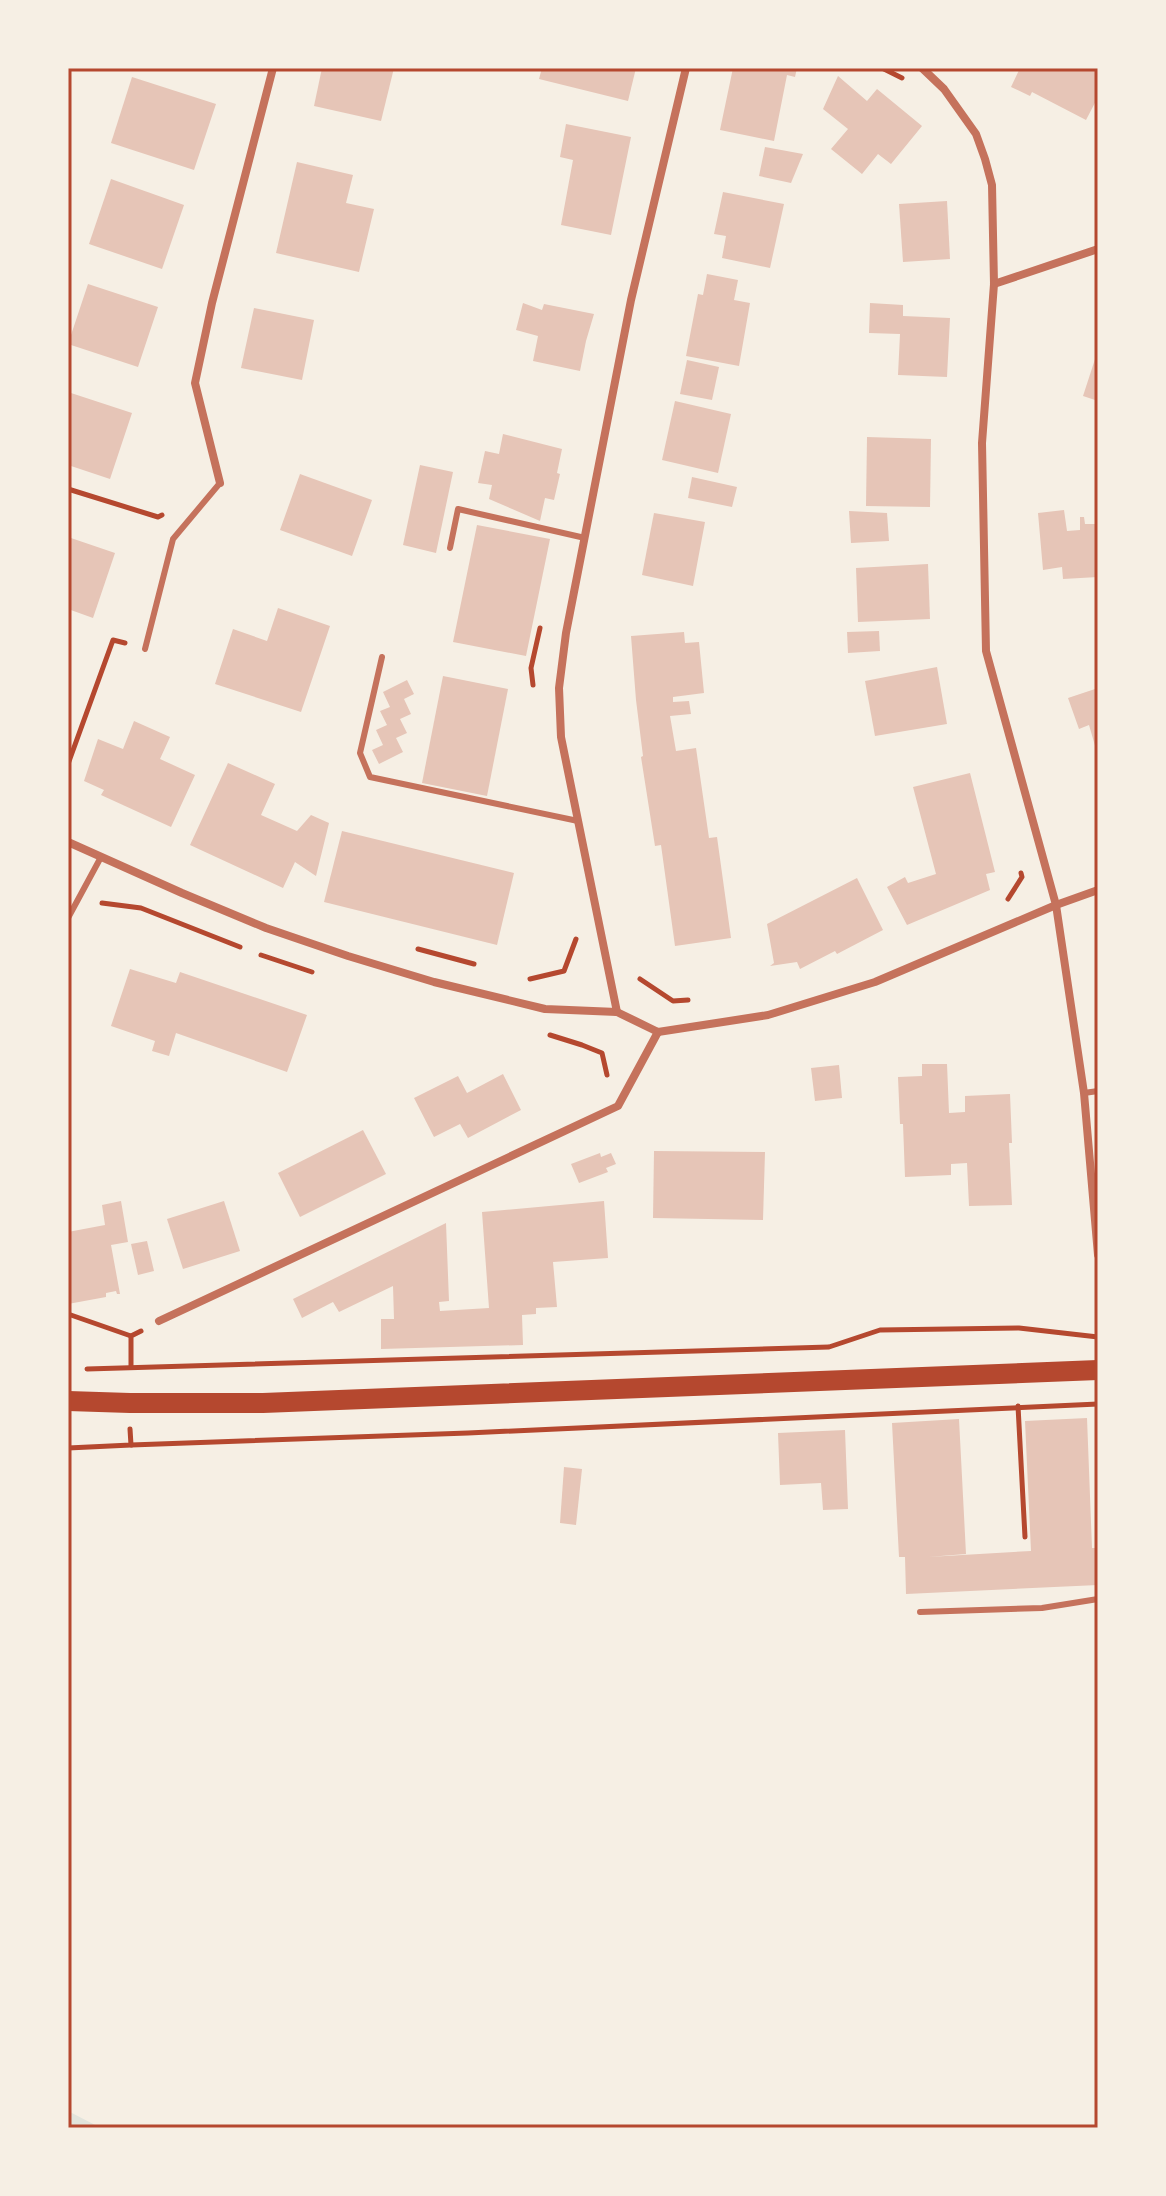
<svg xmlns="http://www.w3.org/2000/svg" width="1166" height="2196" font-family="'Libre Baskerville',serif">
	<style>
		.green { fill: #e2e4dc }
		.building { fill: #e6c5b7 }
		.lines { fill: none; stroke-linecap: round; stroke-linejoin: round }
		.path { stroke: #b5482f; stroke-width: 5 }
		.service { stroke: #c5725c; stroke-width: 6 }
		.minor { stroke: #c5725c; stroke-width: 8 }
		.primary { stroke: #b5482f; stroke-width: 20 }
		.neatline { fill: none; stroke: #b5482f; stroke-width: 3 }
	</style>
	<rect width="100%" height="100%" fill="#f6efe4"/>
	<polygon class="green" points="68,2111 101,2128 68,2128"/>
	<g class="building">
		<polygon points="322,68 394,68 381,121 314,106"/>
		<polygon points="542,68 636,68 628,101 539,79"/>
		<polygon points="733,68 797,68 795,77 787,75 774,141 720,130"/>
		<polygon points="1020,68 1098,68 1098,97 1086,120 1032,92 1030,96 1011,87"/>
		<polygon points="838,76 867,101 877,89 922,126 891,164 878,154 862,174 831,149 848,129 823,109"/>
		<polygon points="132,77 216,104 194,170 111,143"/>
		<polygon points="566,124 631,137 611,235 561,225 573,160 560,157"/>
		<polygon points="765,147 803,154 791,183 759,176"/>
		<polygon points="297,162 353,175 346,203 374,209 359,272 276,253"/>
		<polygon points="111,179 184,205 162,269 89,244"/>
		<polygon points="723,192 784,204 770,268 722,258 726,236 714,234"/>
		<polygon points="947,201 950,259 903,262 899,204"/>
		<polygon points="707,274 738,280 734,300 750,303 739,366 686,356 698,294 703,295"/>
		<polygon points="88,284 158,307 138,367 68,344"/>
		<polygon points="523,303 542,310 544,304 594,314 586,341 580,371 533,361 538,336 516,330"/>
		<polygon points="870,303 903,305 903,316 950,318 947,377 898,375 900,334 869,333"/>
		<polygon points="254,308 314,320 302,380 241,368"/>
		<polygon points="1097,353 1098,353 1098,401 1083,396"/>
		<polygon points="687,360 719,367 712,400 680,394"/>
		<polygon points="71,393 132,413 110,479 68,465 68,400"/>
		<polygon points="675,401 731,414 718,473 662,460"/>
		<polygon points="503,434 562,449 557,473 560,474 554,500 545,498 540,521 489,499 492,485 478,483 485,451 499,454"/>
		<polygon points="867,437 931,439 930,507 866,506"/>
		<polygon points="420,465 453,472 436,553 403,545"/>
		<polygon points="300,474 372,500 352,556 280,530"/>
		<polygon points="692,477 737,487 732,507 688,498"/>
		<polygon points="1064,510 1067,531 1080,530 1080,517 1084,517 1085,524 1098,524 1098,577 1063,579 1062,567 1043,570 1038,513"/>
		<polygon points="849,511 887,513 889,541 851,543"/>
		<polygon points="654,513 705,522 693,586 642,575"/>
		<polygon points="477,525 550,539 526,656 453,642"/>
		<polygon points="68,537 115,553 93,618 68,609"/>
		<polygon points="928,564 930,619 858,622 856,568"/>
		<polygon points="278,608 330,626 301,712 215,684 233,629 267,641"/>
		<polygon points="879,631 880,651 848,653 847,632"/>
		<polygon points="684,632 685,643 699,642 704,693 673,697 673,702 689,701 691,714 670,716 676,751 696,748 709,838 717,837 731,938 675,946 661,845 655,846 641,757 643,756 636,700 631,636"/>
		<polygon points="937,667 947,724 875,736 865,681"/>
		<polygon points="443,676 508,689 487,796 422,783"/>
		<polygon points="407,680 414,694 404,699 411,714 400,719 407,733 396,738 403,752 379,764 372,750 383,745 376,730 387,725 380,711 390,707 383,692"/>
		<polygon points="1098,688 1098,756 1089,725 1079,729 1068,698"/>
		<polygon points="134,721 170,737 160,759 195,775 171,827 101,795 104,790 84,781 98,739 123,749"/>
		<polygon points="228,763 275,784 261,815 297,831 311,815 329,823 316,876 295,862 283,888 190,845"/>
		<polygon points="970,773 995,872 986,874 990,890 907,925 887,887 905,877 908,883 936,874 913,787"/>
		<polygon points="342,831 514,873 497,945 324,902"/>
		<polygon points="857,878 883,930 837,954 835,951 800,969 797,962 770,966 774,963 767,924"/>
		<polygon points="130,969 176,983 180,972 307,1015 287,1072 176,1033 169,1056 152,1051 155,1041 111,1026"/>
		<polygon points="922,1064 947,1064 949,1113 965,1112 965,1096 1010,1094 1012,1143 1009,1143 1012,1205 969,1206 967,1163 951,1164 951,1175 905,1177 903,1124 900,1124 898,1077 922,1076"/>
		<polygon points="839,1065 842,1098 815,1101 811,1068"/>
		<polygon points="503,1074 521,1110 468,1138 460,1124 434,1137 414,1098 458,1076 467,1093"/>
		<polygon points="363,1130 386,1174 300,1217 278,1173"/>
		<polygon points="654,1151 765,1152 763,1220 653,1218"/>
		<polygon points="600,1153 601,1157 611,1153 616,1164 606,1168 608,1172 579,1183 571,1164"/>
		<polygon points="121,1201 128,1242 111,1245 120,1294 117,1294 116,1291 106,1293 106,1297 68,1304 68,1232 105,1225 102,1205"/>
		<polygon points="224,1201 240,1251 183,1269 167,1219"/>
		<polygon points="604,1201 608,1258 553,1262 557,1307 536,1308 536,1314 522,1315 523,1345 381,1349 381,1319 394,1319 393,1286 339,1312 333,1302 302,1318 293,1299 446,1223 449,1301 439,1302 440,1311 489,1308 482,1212"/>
		<polygon points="147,1241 154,1271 138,1275 131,1244"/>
		<polygon points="1087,1418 1092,1548 1098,1548 1098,1585 906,1594 905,1557 899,1557 892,1423 959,1419 966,1554 928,1557 1031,1551 1025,1421"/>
		<polygon points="845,1430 848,1509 823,1510 821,1483 780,1485 778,1433"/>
		<polygon points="564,1467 582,1469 576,1525 560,1523"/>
	</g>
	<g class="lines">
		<g class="path">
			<polyline points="882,68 902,78"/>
			<polyline points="68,489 158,517 162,515"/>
			<polyline points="533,685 531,668 540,628"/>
			<polyline points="68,764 113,640 125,643"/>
			<polyline points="1008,899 1022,877 1021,873"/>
			<polyline points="102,903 141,908 240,947"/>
			<polyline points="418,949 474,964"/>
			<polyline points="261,955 312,972"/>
			<polyline points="530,979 564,971 576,939"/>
			<polyline points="640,979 673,1001 688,1000"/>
			<polyline points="550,1035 582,1045 602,1053 607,1075"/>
			<polyline points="68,1314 131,1336"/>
			<polyline points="131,1367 131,1336 141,1331"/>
			<polyline points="87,1369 829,1347 880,1330 1019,1328 1098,1337"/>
			<polyline points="1018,1406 1025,1537"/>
			<polyline points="131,1445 468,1433 1098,1404"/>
			<polyline points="68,1448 131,1445 130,1429"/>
		</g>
		<g class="service">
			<polyline points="450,548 458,509 585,538"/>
			<polyline points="145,649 173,539 220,483"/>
			<polyline points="382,657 360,753 370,777 578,821"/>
			<polyline points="68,918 101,857"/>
			<polyline points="1084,1093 1098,1091"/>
			<polyline points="920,1612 1042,1608 1098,1599"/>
		</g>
		<g class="minor">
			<polyline points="922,68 944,89 976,134 985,159 992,185 994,284 982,443 986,651 1056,905 1084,1093 1098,1255"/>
			<polyline points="994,284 1098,249"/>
			<polyline points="220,483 195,383 212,303 273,68"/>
			<polyline points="68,842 182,893 266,928 348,956 434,982 545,1009 617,1012 658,1032"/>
			<polyline points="617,1012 561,737 559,688 566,633 631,300 686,68"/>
			<polyline points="658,1032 768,1015 875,982 1056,905 1098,890"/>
			<polyline points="159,1321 618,1106 658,1032"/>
		</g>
		<polyline class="primary" points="68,1401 130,1403 263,1403 1098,1370"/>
	</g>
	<rect width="1166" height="2196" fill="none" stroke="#f6efe4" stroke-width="140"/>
	<rect x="70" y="70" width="1026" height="2056" class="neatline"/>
</svg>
